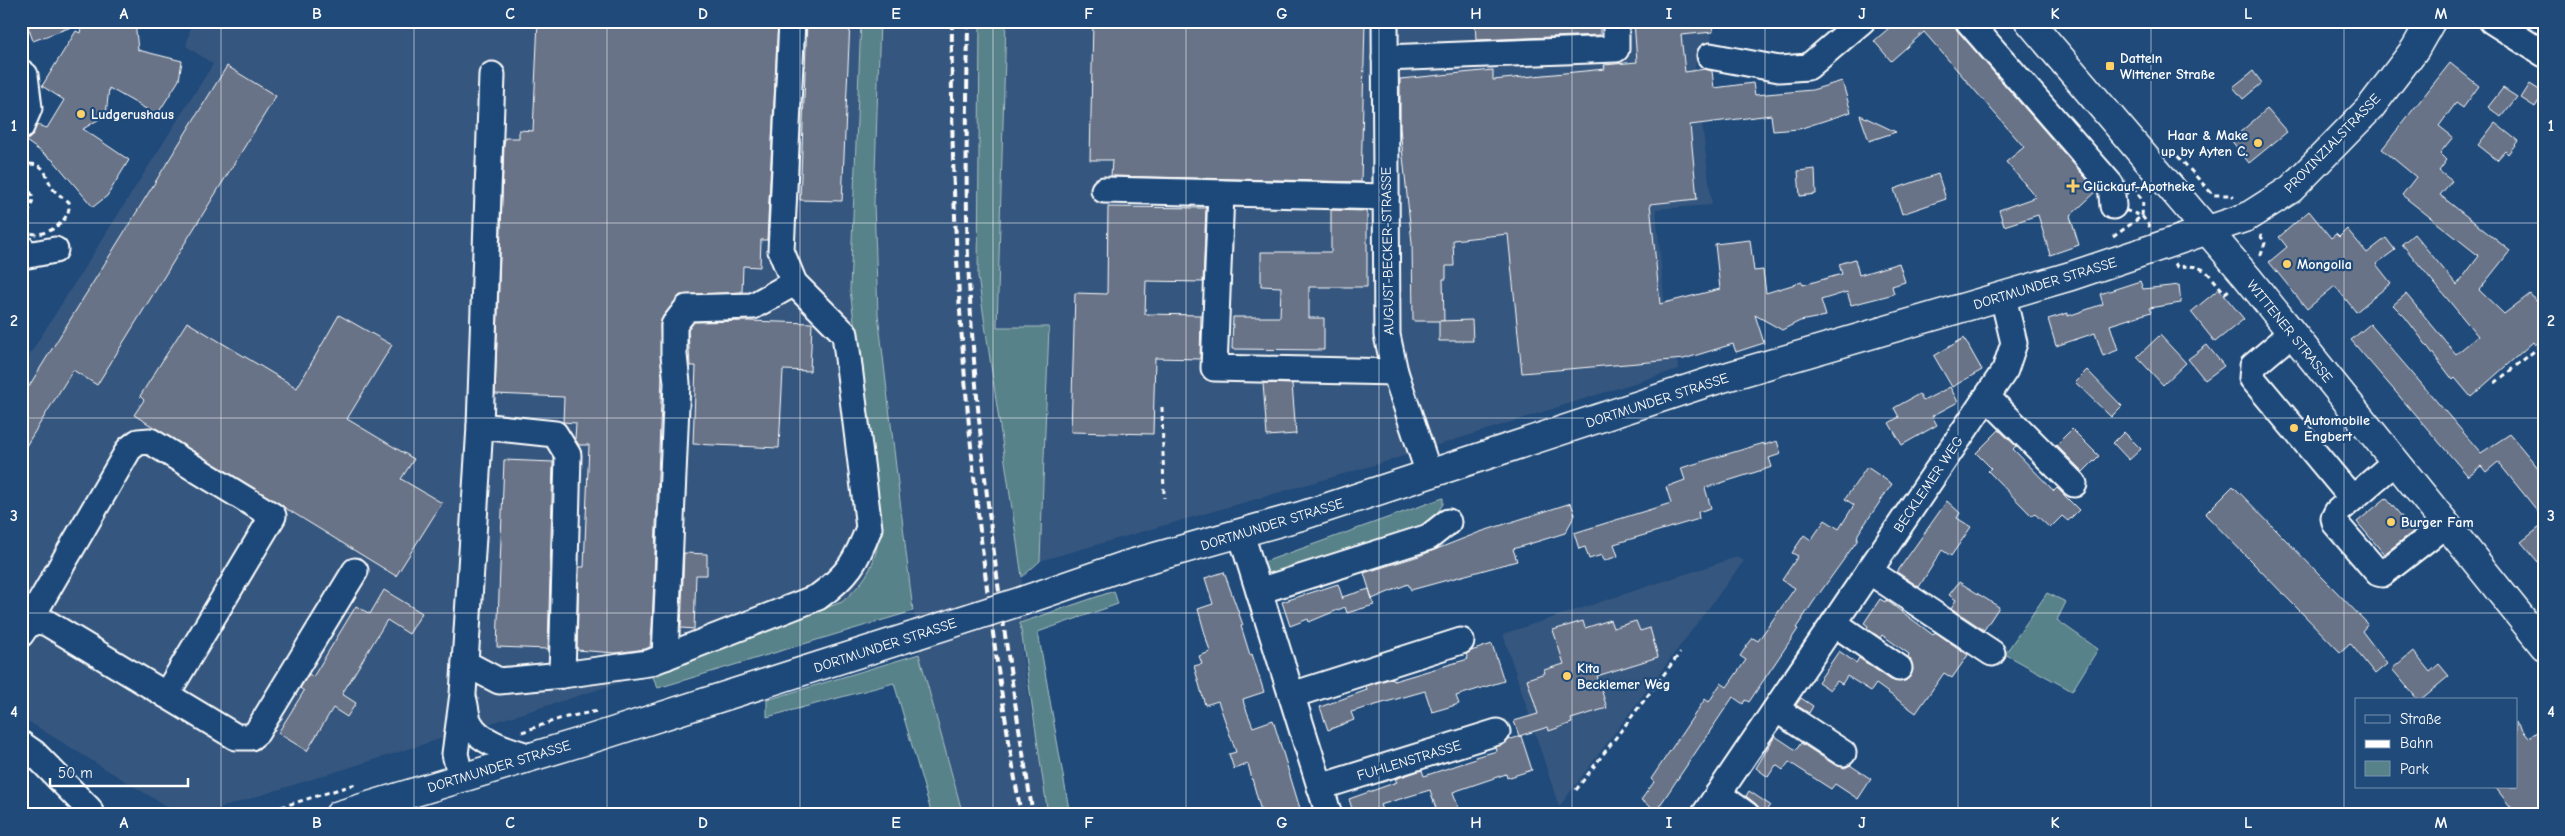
<svg xmlns="http://www.w3.org/2000/svg" width="2565" height="836" font-family="'Comic Neue',sans-serif">
	<style>
		.built { fill: #35567e }
		.green { fill: #588289; stroke: #acc0c4 }
		.building { fill: #687388; stroke: #fff }
		.lines { fill: none; stroke-linecap: round; stroke-linejoin: round }
		.minor-casing { stroke: #fff; stroke-width: 29 }
		.major-casing { stroke: #fff; stroke-width: 31 }
		.path { stroke: #fff; stroke-width: 3; stroke-dasharray: 5 4; stroke-linecap: butt }
		.minor { stroke: #1f4a7a; stroke-width: 25 }
		.major { stroke: #1f4a7a; stroke-width: 28 }
		.rail { stroke: #fff; stroke-width: 4; stroke-dasharray: 8 4; stroke-linecap: butt }
		.major-bridge-casing { stroke: #fff; stroke-width: 31; stroke-linecap: butt }
		.major-bridge { stroke: #1f4a7a; stroke-width: 28 }
		.grid { fill: none; stroke: #fff; stroke-width: 1; stroke-opacity: 0.55 }
		.poi-dot { fill: #ffd166; stroke: #1f4a7a; stroke-width: 2 }
		.labels { text-anchor: middle; stroke-width: 4.5; stroke-linejoin: round; paint-order: stroke }
		.poi-label { font-size: 14px; font-weight: bold; fill: #fff; stroke: #1f4a7a; text-anchor: start }
		.street-label { font-size: 14px; fill: #fff; stroke: #1f4a7a }
		.neatline { fill: none; stroke: #fff; stroke-width: 2 }
		.grid-label { font-size: 16px; text-anchor: middle; font-weight: bold; fill: #fff }
	</style>
	<rect width="100%" height="100%" fill="#1f4a7a"/>
	<filter id="ink" filterUnits="userSpaceOnUse"><feTurbulence type="fractalNoise" baseFrequency=".02" numOctaves="2"/><feDisplacementMap in="SourceGraphic" scale="10" xChannelSelector="R" yChannelSelector="G"/><feConvolveMatrix kernelMatrix="1 2 1 2 8 2 1 2 1" color-interpolation-filters="sRGB"/></filter>
	<g filter="url(#ink)">
		<g class="built">
			<polygon points="192,21 861,21 850,290 880,525 877,554 863,584 842,602 651,673 201,814 177,813 21,717 21,368 213,64 186,46"/>
			<polygon points="880,21 980,21 978,277 1022,581 1027,621 1020,623 1023,659 1048,815 963,815 919,654 878,314 874,203"/>
			<polygon points="1006,21 1713,21 1711,41 1695,65 1712,205 1656,209 1667,330 1679,369 1378,464 1040,561 1049,328 997,327"/>
			<polygon points="1737,557 1744,561 1559,807 1503,634"/>
		</g>
		<g class="green">
			<path d="M861 21H880L874 203 878 314 913 611 658 688 651 673 842 602C871 576 876 563 880 525L850 290Z"/>
			<polygon points="980,21 1006,21 997,327 1049,327 1040,561 1022,577 978,277"/>
			<polygon points="1443,498 1443,504 1429,526 1269,576 1264,562"/>
			<polygon points="1114,591 1118,604 1038,632 1070,815 1048,815 1020,623"/>
			<polygon points="2047,593 2066,602 2057,620 2098,649 2072,691 2005,654"/>
			<polygon points="919,654 963,815 932,815 894,683 767,717 767,700"/>
		</g>
		<g class="building">
			<polygon points="26,21 135,21 138,50 182,61 179,80 157,115 109,88 106,115 83,129 129,160 107,196 93,207 54,161 26,141 37,125 47,128 64,100 42,86 76,31 80,33 82,23 33,41"/>
			<polygon points="538,21 778,21 767,240 761,240 760,267 743,266 742,292 680,295 663,316 660,324 662,375 652,627 650,647 645,649 615,653 577,650 579,567 584,567 589,445 579,445 575,439 576,423 563,422 564,397 495,394 504,145 505,138 519,138 519,130 533,131"/>
			<polygon points="807,21 850,21 842,201 800,200"/>
			<polygon points="1093,21 1365,21 1361,182 1111,176 1112,160 1090,160"/>
			<polygon points="1475,21 1600,21 1600,35 1476,40"/>
			<polygon points="1634,21 1712,21 1713,32 1681,35 1685,72 1705,69 1712,71 1714,88 1753,83 1755,95 1812,90 1842,81 1851,112 1799,129 1773,131 1771,115 1690,125 1697,199 1650,204 1660,304 1720,289 1715,244 1750,240 1754,271 1763,270 1766,293 1802,282 1803,285 1842,274 1839,264 1855,259 1859,275 1899,263 1905,282 1892,286 1894,294 1851,305 1847,292 1821,300 1826,316 1800,321 1782,330 1755,315 1764,343 1736,352 1733,344 1684,359 1522,373 1508,234 1453,240 1454,266 1446,266 1446,279 1443,279 1444,321 1413,321 1412,243 1400,128 1400,79 1493,70 1493,80 1605,69 1604,65 1637,62"/>
			<polygon points="1897,21 1949,21 2097,191 2070,216 2079,245 2050,255 2038,215 2004,226 1999,210 2036,197 2006,162 2024,147 1924,32 1891,61 1874,41"/>
			<polygon points="2450,63 2479,86 2463,108 2456,103 2439,126 2453,137 2440,153 2447,160 2439,171 2452,181 2440,195 2510,251 2479,290 2504,314 2530,294 2536,301 2544,294 2544,338 2535,345 2533,342 2471,397 2455,378 2453,380 2405,317 2393,305 2406,294 2456,354 2478,336 2402,244 2414,234 2457,285 2479,256 2402,195 2416,177 2382,149"/>
			<polygon points="227,66 276,96 97,385 73,370 21,454 21,399"/>
			<polygon points="2253,71 2262,83 2243,99 2233,87"/>
			<polygon points="2530,84 2544,93 2535,107 2521,98"/>
			<polygon points="2503,88 2517,97 2501,117 2488,107"/>
			<polygon points="2267,109 2287,132 2249,163 2231,140"/>
			<polygon points="1860,115 1896,132 1869,141"/>
			<polygon points="2495,123 2518,141 2508,154 2505,151 2497,160 2478,145"/>
			<polygon points="1815,169 1816,194 1800,196 1798,171"/>
			<polygon points="1938,174 1946,199 1902,214 1894,189"/>
			<polygon points="1108,207 1206,208 1203,282 1146,281 1145,314 1201,315 1200,359 1155,358 1153,434 1071,432 1075,293 1107,294"/>
			<polygon points="1331,210 1365,211 1367,214 1367,287 1309,287 1309,318 1324,318 1324,350 1232,349 1233,317 1280,317 1281,287 1261,286 1261,252 1331,252"/>
			<polygon points="2309,211 2331,238 2336,234 2339,237 2347,229 2367,253 2386,238 2395,250 2376,264 2391,283 2356,312 2335,286 2307,309 2269,262 2287,247 2279,237"/>
			<polygon points="2140,281 2143,289 2179,285 2181,303 2149,308 2151,312 2110,325 2118,350 2103,356 2095,333 2056,346 2048,319 2068,313 2068,316 2103,304 2100,294"/>
			<polygon points="2219,289 2244,319 2215,342 2191,312"/>
			<polygon points="339,315 392,345 347,419 414,459 401,479 442,503 396,576 134,415 144,400 140,396 187,322 297,388"/>
			<polygon points="1472,320 1473,341 1439,341 1439,321"/>
			<polygon points="748,321 812,323 810,371 783,370 779,448 693,444 696,366 690,366 688,330 694,322"/>
			<polygon points="2370,324 2481,453 2510,434 2544,475 2544,519 2498,462 2486,472 2481,466 2468,476 2351,340"/>
			<polygon points="2160,335 2186,363 2163,385 2137,357"/>
			<polygon points="1964,338 1982,370 1952,387 1934,356"/>
			<polygon points="2207,345 2224,366 2205,380 2188,359"/>
			<polygon points="2087,370 2122,406 2111,417 2075,382"/>
			<polygon points="1263,383 1292,384 1296,434 1267,436"/>
			<polygon points="1950,387 1958,402 1932,416 1937,425 1902,445 1889,423 1899,417 1894,408 1919,394 1923,401"/>
			<polygon points="2072,429 2099,456 2083,472 2056,445"/>
			<polygon points="1999,430 2016,446 2013,449 2054,491 2057,488 2079,510 2068,521 2062,516 2050,528 2034,513 2032,516 1988,471 1991,468 1976,453"/>
			<polygon points="2124,432 2141,449 2129,460 2113,443"/>
			<polygon points="1777,441 1781,454 1769,458 1772,467 1705,488 1711,508 1698,512 1699,519 1614,544 1618,556 1604,561 1602,555 1589,559 1585,547 1579,549 1574,533 1671,503 1666,487 1685,480 1681,468 1764,443 1764,445"/>
			<polygon points="504,460 553,462 548,649 497,647"/>
			<polygon points="1867,467 1892,484 1858,534 1857,541 1814,601 1796,628 1798,629 1749,702 1745,700 1743,704 1733,697 1656,811 1641,800 1654,782 1651,779 1705,699 1709,702 1721,683 1727,687 1746,660 1740,656 1746,647 1753,638 1758,641 1795,588 1782,580 1798,556 1792,553 1804,535 1811,540 1825,520 1839,529 1854,505 1845,499"/>
			<polygon points="2233,486 2368,624 2362,631 2387,664 2375,674 2350,643 2340,652 2205,514"/>
			<polygon points="2386,498 2414,531 2384,554 2357,522"/>
			<polygon points="1947,501 1960,513 1957,518 1971,527 1951,556 1942,550 1919,587 1897,572"/>
			<polygon points="1571,503 1575,515 1565,533 1513,549 1517,561 1411,590 1408,584 1372,599 1369,589 1374,605 1347,613 1345,607 1309,622 1308,619 1290,626 1282,602 1338,584 1343,599 1342,597 1369,589 1364,573 1419,556 1480,532"/>
			<polygon points="2544,524 2544,569 2521,542"/>
			<polygon points="684,553 707,554 707,575 696,575 694,629 681,628"/>
			<polygon points="1224,572 1243,625 1241,626 1250,655 1252,654 1264,692 1243,699 1244,704 1253,727 1273,720 1302,815 1262,815 1248,764 1234,769 1229,754 1236,752 1218,701 1205,705 1194,666 1202,664 1199,656 1210,652 1198,609 1213,604 1205,578"/>
			<polygon points="1959,582 1999,607 1984,630 1951,608 1956,600 1949,595"/>
			<polygon points="384,590 422,613 409,634 387,620 342,694 356,703 347,717 333,708 307,751 278,733 304,691 300,688 309,674 313,677 356,606 370,614"/>
			<polygon points="1880,599 1885,602 1886,600 1933,635 1935,632 1968,655 1952,678 1944,673 1916,713 1876,684 1871,691 1847,676 1842,684 1837,681 1830,690 1818,682 1839,651 1856,663 1859,658 1891,680 1905,681 1910,677 1913,669 1908,657 1909,654 1882,635 1880,638 1867,628 1868,626 1864,623"/>
			<polygon points="1610,620 1613,628 1636,621 1640,631 1650,628 1658,657 1597,676 1607,708 1571,719 1572,723 1549,731 1548,727 1519,736 1514,721 1538,714 1527,679 1545,673 1544,670 1564,664 1553,630 1583,621 1585,628"/>
			<polygon points="1492,644 1504,681 1456,696 1459,704 1432,712 1425,691 1351,712 1354,720 1328,730 1320,707 1367,690 1366,686 1393,678 1394,681 1468,659 1466,654 1471,651"/>
			<polygon points="2413,651 2430,672 2439,664 2449,676 2420,700 2418,700 2392,669"/>
			<polygon points="1801,698 1813,706 1809,713 1796,705"/>
			<polygon points="2516,722 2529,738 2544,726 2544,815 2517,815 2495,787 2516,787"/>
			<polygon points="1521,736 1532,770 1507,778 1506,774 1453,792 1461,815 1438,815 1430,790 1380,805 1384,815 1354,815 1349,799 1397,782 1395,779 1422,770 1424,776 1476,759 1475,757 1497,751 1496,747 1508,740"/>
			<polygon points="1775,736 1796,750 1801,743 1835,765 1845,768 1850,765 1871,779 1858,799 1835,784 1831,789 1789,762 1783,770 1776,765 1768,777 1756,768"/>
			<polygon points="1749,791 1770,805 1763,815 1756,804 1746,796"/>
		</g>
		<g class="lines">
			<defs>
				<g id="minor">
					<polyline points="1385,21 1387,335 1395,372 1429,474"/>
					<polyline points="1968,21 2111,185 2113,206"/>
					<polyline points="2492,21 2544,54"/>
					<polyline points="1710,56 1779,69 1808,67 1862,21"/>
					<polyline points="1385,58 1616,49 1616,21"/>
					<polyline points="21,72 25,75 29,108 21,127"/>
					<polyline points="1104,190 1386,197"/>
					<polyline points="1221,193 1214,368 1395,372"/>
					<polyline points="21,247 28,255 55,250"/>
					<polyline points="2292,333 2253,366 2252,378 2352,498"/>
					<polyline points="1987,397 2074,484"/>
					<polyline points="480,426 555,434 568,455 562,675"/>
					<polyline points="2395,462 2337,512 2334,518 2335,523 2378,573 2382,574 2445,525"/>
					<polyline points="1241,534 1329,815"/>
					<polyline points="1869,571 1992,653"/>
					<polyline points="1259,591 1429,537 1448,522"/>
					<polyline points="1834,623 1899,668"/>
					<polyline points="27,625 129,449 138,442 150,441 273,516 166,695"/>
					<path d="M21 634C28 623 34 619 47 623L236 737H251L257 732 355 571"/>
					<polyline points="665,657 677,383 674,355 674,325 687,308 753,306 794,283"/>
					<path d="M465 663 499 681 562 675 649 663 818 597C848 575 856 562 869 528L845 334 794 283 781 251 792 21"/>
					<polyline points="1292,695 1461,641"/>
					<path d="M464 701C466 708 466 718 470 724 480 743 512 751 531 757"/>
					<polyline points="1776,709 1843,753"/>
					<polyline points="21,744 34,753 89,809 91,815"/>
					<polyline points="461,778 455,754 463,694 480,426 492,75"/>
					<polyline points="1320,787 1497,732"/>
					<polyline points="1718,794 1747,815"/>
					<polyline points="1704,815 2005,370 2014,343 2003,297"/>
				</g>
				<g id="major">
					<polyline points="2029,21 2247,277 2544,646"/>
					<polyline points="1025,600 1127,565 1301,516 1712,381 2071,276 2247,217 2291,189 2370,108 2415,49 2431,21"/>
					<polyline points="339,815 584,741 916,635"/>
				</g>
			</defs>
			<use href="#minor" class="minor-casing"/>
			<use href="#major" class="major-casing"/>
			<g class="path">
				<polyline points="2172,155 2174,152 2213,195 2232,195 2234,197"/>
				<path d="M30 164C47 164 45 177 53 189 57 194 64 198 69 202 72 221 46 238 30 233 21 219 32 211 33 197L24 180 23 172Z"/>
				<polygon points="2133,187 2143,201 2142,216 2113,206"/>
				<polyline points="2260,235 2265,243 2261,255 2263,259"/>
				<polyline points="2113,237 2142,216 2150,227"/>
				<path d="M2175 263 2177 267C2206 263 2207 273 2225 293L2229 290"/>
				<polyline points="2495,383 2544,343"/>
				<polyline points="1162,407 1164,498"/>
				<polyline points="522,732 562,718 598,711"/>
				<polyline points="1576,790 1680,653"/>
				<polyline points="255,815 356,784"/>
			</g>
			<use href="#minor" class="minor"/>
			<use href="#major" class="major"/>
			<g class="rail">
				<path d="M952 21C949 289 976 551 1021 815"/>
				<path d="M968 21C967 108 965 195 969 282 978 460 1004 639 1033 815"/>
			</g>
			<defs>
				<polyline id="major-bridge" points="916,635 1025,600"/>
			</defs>
			<use href="#major-bridge" class="major-bridge-casing"/>
			<use href="#major-bridge" class="major-bridge"/>
		</g>
	</g>
	<path class="grid" d="M221 21V815M414 21V815M607 21V815M800 21V815M993 21V815M1186 21V815M1379 21V815M1572 21V815M1765 21V815M1958 21V815M2151 21V815M2344 21V815M21 223H2544M21 418H2544M21 613H2544"/>
	<g class="poi-dot">
		<rect x="2105" y="61" width="10" height="10" rx="2.5"/>
		<circle cx="81" cy="114" r="5"/>
		<circle cx="2258" cy="143" r="5"/>
		<path d="M2070.5 178.5h5v5h5v5h-5v5h-5v-5h-5v-5h5z"/>
		<circle cx="2287" cy="264" r="5"/>
		<circle cx="2294" cy="428" r="5"/>
		<circle cx="2391" cy="522" r="5"/>
		<circle cx="1567" cy="676" r="5"/>
	</g>
	<g class="labels">
		<g class="poi-label">
			<text x="2120" y="63">Datteln<tspan x="2120" dy="16">Wittener Straße</tspan></text>
			<text x="91" y="119">Ludgerushaus</text>
			<text x="2248" y="140" text-anchor="end">Haar &amp; Make<tspan x="2248" dy="16">up by Ayten C.</tspan></text>
			<text x="2083" y="191">Glückauf-Apotheke</text>
			<text x="2297" y="269">Mongolia</text>
			<text x="2304" y="425">Automobile<tspan x="2304" dy="16">Engbert</tspan></text>
			<text x="2401" y="527">Burger Fam</text>
			<text x="1577" y="673">Kita<tspan x="1577" dy="16">Becklemer Weg</tspan></text>
		</g>
		<g class="street-label">
			<text transform="translate(2332 143) rotate(-46)" y="5">PROVINZIALSTRASSE</text>
			<text transform="translate(1387 251) rotate(-91)" y="5">AUGUST-BECKER-STRASSE</text>
			<text transform="translate(2045 283) rotate(-17)" y="5">DORTMUNDER STRASSE</text>
			<text transform="translate(2290 331) rotate(51)" y="5">WITTENER STRASSE</text>
			<text transform="translate(1657 400) rotate(-18)" y="5">DORTMUNDER STRASSE</text>
			<text transform="translate(1928 484) rotate(-56)" y="5">BECKLEMER WEG</text>
			<text transform="translate(1272 524) rotate(-17)" y="5">DORTMUNDER STRASSE</text>
			<text transform="translate(885 645) rotate(-18)" y="5">DORTMUNDER STRASSE</text>
			<text transform="translate(1409 760) rotate(-17)" y="5">FUHLENSTRASSE</text>
			<text transform="translate(499 766) rotate(-17)" y="5">DORTMUNDER STRASSE</text>
		</g>
	</g>
	<rect width="2565" height="836" fill="none" stroke="#1f4a7a" stroke-width="55"/>
	<rect x="2355" y="698" width="162" height="90" fill="#1f4a7a" stroke="#7992af"/>
	<rect x="2365" y="715" width="25" height="8" fill="#1f4a7a" stroke="#7992af"/>
	<text x="2400" y="724" font-size="15" fill="#ffffff">Straße</text>
	<rect x="2365" y="740" width="25" height="8" fill="#ffffff" stroke="#7992af"/>
	<text x="2400" y="748" font-size="15" fill="#ffffff">Bahn</text>
	<rect x="2365" y="761" width="25" height="15" fill="#588289" stroke="#7992af"/>
	<text x="2400" y="774" font-size="15" fill="#ffffff">Park</text>
	<path d="M50 778v8h138v-8" fill="none" stroke="#ffffff" stroke-width="2.5"/>
	<text x="58" y="778" font-size="15" fill="#ffffff" stroke="#1f4a7a" stroke-width="4" paint-order="stroke">50 m</text>
	<rect x="28" y="28" width="2510" height="780" class="neatline"/>
	<g class="grid-label">
		<text x="124" y="19">A</text>
		<text x="317" y="19">B</text>
		<text x="510" y="19">C</text>
		<text x="703" y="19">D</text>
		<text x="896" y="19">E</text>
		<text x="1089" y="19">F</text>
		<text x="1282" y="19">G</text>
		<text x="1476" y="19">H</text>
		<text x="1669" y="19">I</text>
		<text x="1862" y="19">J</text>
		<text x="2055" y="19">K</text>
		<text x="2248" y="19">L</text>
		<text x="2441" y="19">M</text>
		<text x="14" y="131">1</text>
		<text x="2551" y="131">1</text>
		<text x="14" y="326">2</text>
		<text x="2551" y="326">2</text>
		<text x="14" y="521">3</text>
		<text x="2551" y="521">3</text>
		<text x="14" y="717">4</text>
		<text x="2551" y="717">4</text>
		<text x="124" y="828">A</text>
		<text x="317" y="828">B</text>
		<text x="510" y="828">C</text>
		<text x="703" y="828">D</text>
		<text x="896" y="828">E</text>
		<text x="1089" y="828">F</text>
		<text x="1282" y="828">G</text>
		<text x="1476" y="828">H</text>
		<text x="1669" y="828">I</text>
		<text x="1862" y="828">J</text>
		<text x="2055" y="828">K</text>
		<text x="2248" y="828">L</text>
		<text x="2441" y="828">M</text>
	</g>
</svg>
